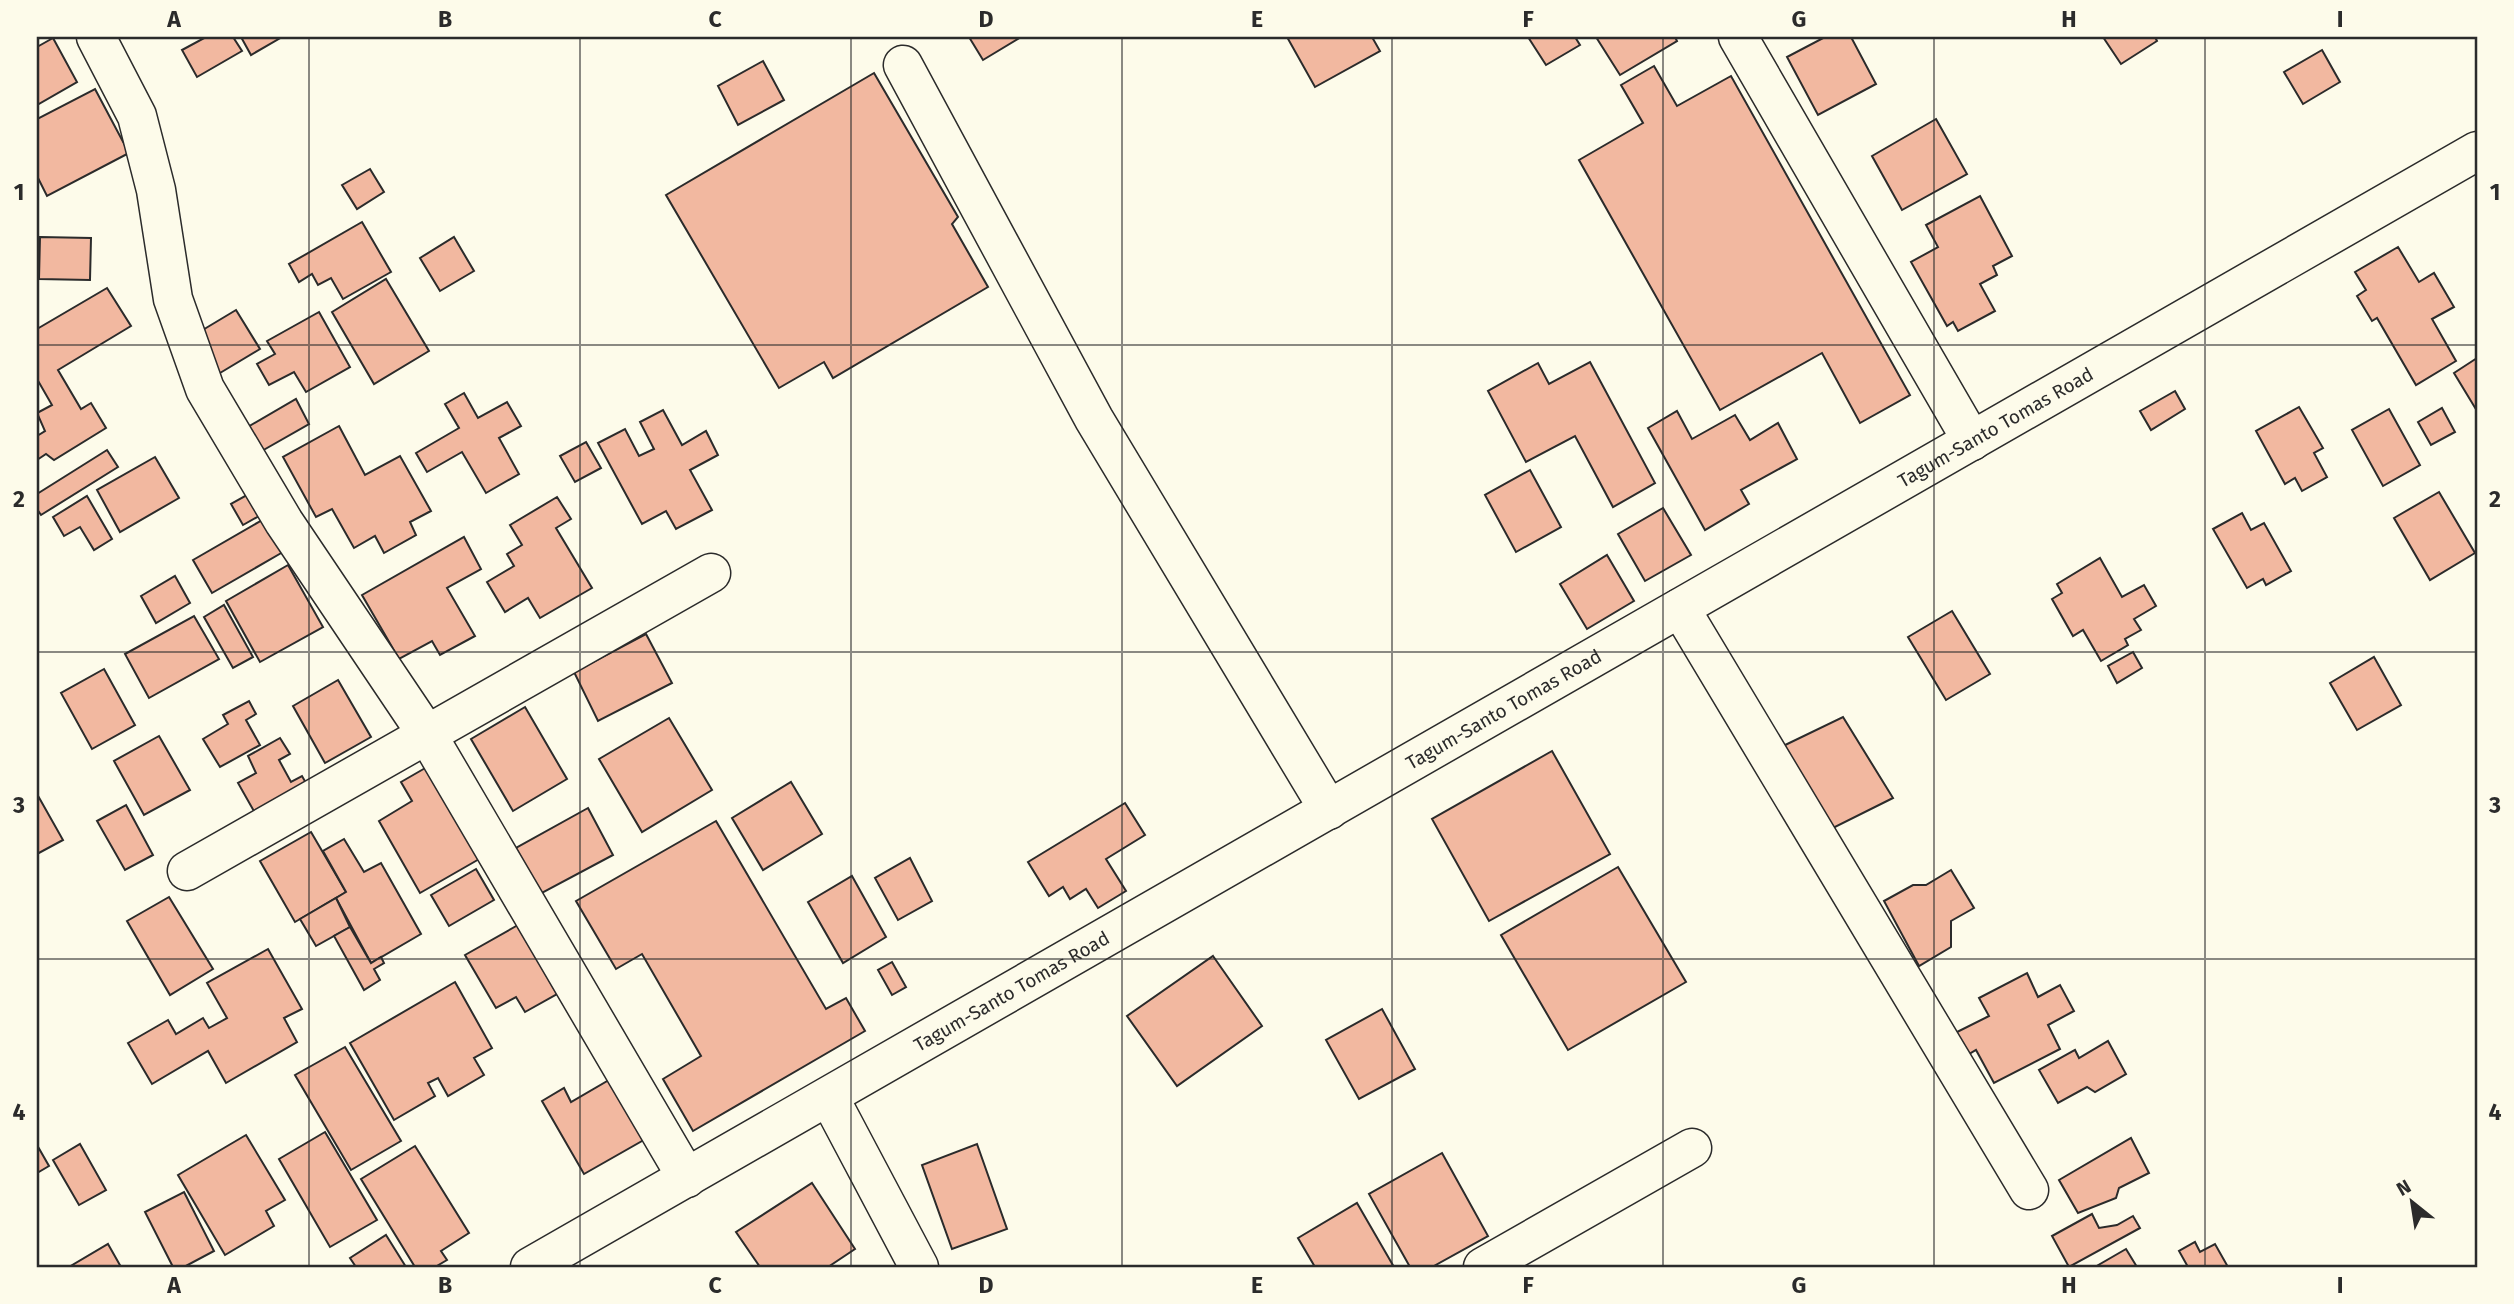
<svg xmlns="http://www.w3.org/2000/svg" width="2514" height="1304" font-family="'Fira Sans',sans-serif">
	<style>
		.building { fill: #f2b8a0; stroke: #2b2b2b; stroke-width: 2 }
		.lines { fill: none; stroke-linecap: round; stroke-linejoin: round }
		.minor-casing { stroke: #2b2b2b; stroke-width: 41 }
		.major-casing { stroke: #2b2b2b; stroke-width: 41 }
		.minor { stroke: #fdfbea; stroke-width: 38 }
		.major { stroke: #fdfbea; stroke-width: 38 }
		.grid { fill: none; stroke: #2b2b2b; stroke-width: 2; stroke-opacity: 0.55 }
		.labels { text-anchor: middle; stroke-width: 5; stroke-linejoin: round; paint-order: stroke }
		.street-label { font-size: 19px; fill: #2b2b2b; stroke: #fdfbea }
		.neatline { fill: none; stroke: #2b2b2b; stroke-width: 2.5 }
		.grid-label { font-size: 23px; text-anchor: middle; font-weight: bold; fill: #2b2b2b }
	</style>
	<rect width="100%" height="100%" fill="#fdfbea"/>
	<g class="building">
		<polygon points="206,37 233,37 242,51 197,77 182,50"/>
		<polygon points="241,37 282,37 251,55"/>
		<polygon points="969,37 1021,37 983,60"/>
		<polygon points="1287,37 1372,37 1380,51 1315,87"/>
		<polygon points="1528,37 1575,37 1580,45 1546,65"/>
		<polygon points="1596,37 1675,37 1677,41 1620,75"/>
		<polygon points="1825,37 1851,37 1876,84 1818,115 1787,57"/>
		<polygon points="2103,37 2155,37 2157,41 2121,64"/>
		<polygon points="53,38 77,82 37,105 37,47"/>
		<polygon points="2322,50 2340,82 2303,104 2284,72"/>
		<polygon points="763,61 784,100 738,125 718,86"/>
		<polygon points="1654,66 1677,106 1731,76 1910,395 1860,423 1822,353 1720,410 1579,160 1643,123 1621,85"/>
		<polygon points="874,73 958,217 952,224 988,287 833,378 824,362 779,388 666,195"/>
		<polygon points="95,89 129,153 47,196 37,176 37,119"/>
		<polygon points="1936,119 1967,174 1902,210 1872,156"/>
		<polygon points="370,169 384,192 357,209 342,185"/>
		<polygon points="1980,196 2012,256 1993,266 1997,275 1980,284 1995,311 1958,331 1953,322 1947,326 1911,262 1938,247 1926,225"/>
		<polygon points="362,222 391,272 343,299 331,278 318,285 312,274 299,282 289,264"/>
		<polygon points="40,237 91,238 90,280 39,279"/>
		<polygon points="454,237 474,271 440,291 420,258"/>
		<polygon points="2398,247 2419,282 2434,273 2454,307 2432,319 2456,361 2416,385 2377,318 2372,321 2357,296 2366,290 2355,272"/>
		<polygon points="386,279 429,351 374,384 332,312"/>
		<polygon points="107,288 131,326 58,370 81,409 91,403 106,428 54,460 46,454 37,460 37,436 45,431 37,413 52,405 37,379 37,329"/>
		<polygon points="236,310 260,349 215,376 191,337"/>
		<polygon points="319,312 350,367 306,392 294,372 269,385 257,364 275,354 267,341"/>
		<polygon points="2477,358 2477,411 2454,373"/>
		<polygon points="1590,362 1655,483 1613,507 1575,436 1526,462 1488,391 1538,363 1549,384"/>
		<polygon points="2175,391 2185,409 2151,430 2140,411"/>
		<polygon points="464,393 478,418 507,402 521,426 499,438 519,474 486,493 462,452 427,472 416,453 459,428 445,404"/>
		<polygon points="296,399 309,424 260,452 246,428"/>
		<polygon points="2299,407 2323,448 2314,453 2327,477 2302,491 2295,478 2285,484 2256,431"/>
		<polygon points="2442,408 2455,432 2431,445 2418,422"/>
		<polygon points="2389,409 2420,465 2383,486 2352,430"/>
		<polygon points="663,410 682,445 706,431 718,455 690,470 712,510 676,529 666,511 642,524 598,443 625,429 639,456 654,449 640,422"/>
		<polygon points="1677,411 1692,439 1735,415 1750,440 1778,423 1797,459 1741,490 1749,504 1705,530 1648,428"/>
		<polygon points="339,426 365,475 400,456 431,511 410,522 416,535 384,553 375,536 354,548 332,509 316,517 283,457"/>
		<polygon points="586,442 601,468 575,482 560,456"/>
		<polygon points="107,450 118,467 41,515 37,509 37,494"/>
		<polygon points="155,457 179,498 120,532 97,490"/>
		<polygon points="1530,470 1561,527 1516,552 1485,495"/>
		<polygon points="256,490 268,511 243,525 231,504"/>
		<polygon points="2439,492 2475,553 2430,580 2394,518"/>
		<polygon points="87,496 112,539 94,550 80,527 64,536 53,517"/>
		<polygon points="557,497 571,519 556,528 592,588 540,618 528,598 505,612 487,582 514,566 507,554 522,545 510,525"/>
		<polygon points="1663,508 1691,555 1645,581 1618,534"/>
		<polygon points="2242,513 2251,530 2264,523 2291,571 2266,585 2263,579 2247,588 2213,529"/>
		<polygon points="264,519 283,552 212,593 193,560"/>
		<polygon points="464,537 481,569 447,588 475,636 440,655 432,641 399,659 362,595"/>
		<polygon points="1607,555 1634,601 1587,629 1560,584"/>
		<polygon points="2100,558 2122,597 2144,585 2156,606 2134,619 2141,630 2125,639 2128,645 2101,661 2083,630 2073,636 2052,599 2062,593 2057,584"/>
		<polygon points="288,565 323,627 260,662 226,601"/>
		<polygon points="175,576 190,603 156,623 141,596"/>
		<polygon points="224,605 253,657 233,668 204,617"/>
		<polygon points="1952,611 1990,674 1946,700 1908,637"/>
		<polygon points="194,616 219,659 149,698 125,654"/>
		<polygon points="646,634 672,683 598,721 574,672"/>
		<polygon points="2133,652 2142,668 2117,683 2108,666"/>
		<polygon points="2374,657 2401,705 2357,730 2330,683"/>
		<polygon points="104,669 135,725 92,749 61,693"/>
		<polygon points="338,680 371,737 325,763 293,706"/>
		<polygon points="249,701 256,714 246,720 260,745 220,767 203,739 228,724 223,715"/>
		<polygon points="525,707 567,779 513,811 471,739"/>
		<polygon points="1843,717 1893,798 1831,829 1781,747"/>
		<polygon points="669,718 712,790 642,832 599,759"/>
		<polygon points="159,736 190,790 144,815 114,761"/>
		<polygon points="280,738 290,754 279,760 291,782 302,776 310,790 255,813 238,783 256,773 248,756"/>
		<polygon points="1552,751 1610,854 1489,921 1432,819"/>
		<polygon points="427,767 481,858 420,893 379,821 412,801 401,782"/>
		<polygon points="791,782 822,834 763,870 732,818"/>
		<polygon points="37,794 63,840 37,854"/>
		<polygon points="1125,803 1145,835 1106,859 1126,891 1098,908 1086,889 1070,899 1063,887 1049,896 1028,862"/>
		<polygon points="126,805 153,855 125,870 97,821"/>
		<polygon points="588,808 613,855 540,894 516,848"/>
		<polygon points="716,821 826,1009 846,998 865,1031 693,1131 663,1079 701,1056 642,954 616,969 576,901"/>
		<polygon points="311,832 346,892 295,922 260,861"/>
		<polygon points="344,839 364,872 381,863 421,934 371,963 336,898 346,892 323,851"/>
		<polygon points="910,858 932,901 898,920 875,878"/>
		<polygon points="1618,867 1686,982 1568,1050 1501,935"/>
		<polygon points="476,869 494,900 449,926 431,895"/>
		<polygon points="1951,870 1974,908 1951,921 1951,947 1919,966 1884,901 1913,885 1926,885"/>
		<polygon points="852,876 886,937 843,963 808,902"/>
		<polygon points="169,897 213,969 170,995 127,921"/>
		<polygon points="336,898 350,927 316,946 300,919"/>
		<polygon points="518,925 557,994 525,1012 516,997 496,1008 465,955"/>
		<polygon points="350,927 371,963 381,957 384,963 374,969 380,980 364,990 334,936"/>
		<polygon points="268,949 302,1009 284,1018 297,1042 226,1083 208,1051 152,1084 128,1043 168,1020 176,1034 203,1018 209,1028 227,1018 207,983"/>
		<polygon points="1213,956 1262,1026 1177,1086 1127,1016"/>
		<polygon points="892,962 906,987 892,995 878,970"/>
		<polygon points="2027,973 2038,997 2060,985 2074,1011 2048,1025 2060,1049 1994,1083 1976,1050 1964,1057 1953,1034 1989,1016 1979,998"/>
		<polygon points="455,982 492,1048 474,1058 484,1075 448,1096 438,1078 428,1083 435,1096 394,1120 350,1043"/>
		<polygon points="1382,1009 1415,1069 1359,1099 1326,1040"/>
		<polygon points="2108,1041 2126,1074 2095,1092 2087,1087 2058,1103 2039,1070 2075,1050 2079,1058"/>
		<polygon points="345,1047 401,1141 351,1170 295,1075"/>
		<polygon points="609,1080 656,1133 584,1174 542,1101 564,1088 571,1102"/>
		<polygon points="325,1132 377,1220 330,1247 279,1159"/>
		<polygon points="246,1135 285,1200 266,1211 274,1226 225,1255 178,1175"/>
		<polygon points="2131,1138 2149,1173 2119,1188 2116,1198 2078,1213 2059,1180"/>
		<polygon points="80,1144 106,1190 79,1205 53,1160"/>
		<polygon points="977,1144 1007,1229 952,1249 922,1165"/>
		<polygon points="37,1145 49,1166 37,1173"/>
		<polygon points="415,1146 469,1233 441,1251 447,1260 435,1267 415,1267 361,1179"/>
		<polygon points="1442,1153 1488,1236 1432,1267 1410,1267 1369,1194"/>
		<polygon points="812,1183 855,1249 828,1267 760,1267 736,1232"/>
		<polygon points="184,1192 214,1251 184,1267 173,1267 145,1212"/>
		<polygon points="1357,1203 1394,1267 1315,1267 1298,1238"/>
		<polygon points="2092,1214 2099,1228 2117,1225 2133,1216 2140,1228 2069,1267 2052,1236"/>
		<polygon points="386,1235 406,1267 356,1267 350,1258"/>
		<polygon points="2195,1242 2200,1252 2215,1244 2228,1267 2188,1267 2179,1251"/>
		<polygon points="108,1244 121,1267 69,1267"/>
		<polygon points="2126,1249 2137,1267 2095,1267"/>
	</g>
	<g class="lines">
		<defs>
			<g id="minor">
				<polyline points="96,37 137,116 156,190 173,299 205,389 284,522 428,736 687,1178"/>
				<polyline points="1738,37 1972,441"/>
				<polyline points="903,65 1094,419 1329,810"/>
				<polyline points="1680,608 2029,1190"/>
				<polyline points="187,871 711,573"/>
				<polyline points="829,1097 919,1267"/>
				<polyline points="1483,1267 1692,1148"/>
			</g>
			<g id="major">
				<path id="s1" d="M530 1267 2477 151"/>
			</g>
		</defs>
		<use href="#minor" class="minor-casing"/>
		<use href="#major" class="major-casing"/>
		<use href="#minor" class="minor"/>
		<use href="#major" class="major"/>
	</g>
	<path class="grid" d="M309 37V1267M580 37V1267M851 37V1267M1122 37V1267M1392 37V1267M1663 37V1267M1934 37V1267M2205 37V1267M37 345H2477M37 652H2477M37 959H2477"/>
	<g class="labels">
		<g class="street-label">
			<text dy="7" stroke="none"><textPath href="#s1" startOffset="1689">Tagum-Santo Tomas Road</textPath></text>
			<text dy="7" stroke="none"><textPath href="#s1" startOffset="1122">Tagum-Santo Tomas Road</textPath></text>
			<text dy="7" stroke="none"><textPath href="#s1" startOffset="555">Tagum-Santo Tomas Road</textPath></text>
		</g>
	</g>
	<rect width="2514" height="1304" fill="none" stroke="#fdfbea" stroke-width="77"/>
	<g transform="translate(2412 1202) rotate(330)" stroke="#fdfbea" stroke-width="5" paint-order="stroke">
	<path d="M0-5L12 26L0 18L-12 26Z" fill="#2b2b2b"/>
	<text y="-10" font-size="19" font-weight="bold" text-anchor="middle" fill="#2b2b2b">N</text>
	</g>
	<rect x="38" y="38" width="2438" height="1228" class="neatline"/>
	<g class="grid-label">
		<text x="174" y="27">A</text>
		<text x="445" y="27">B</text>
		<text x="715" y="27">C</text>
		<text x="986" y="27">D</text>
		<text x="1257" y="27">E</text>
		<text x="1528" y="27">F</text>
		<text x="1799" y="27">G</text>
		<text x="2069" y="27">H</text>
		<text x="2340" y="27">I</text>
		<text x="19" y="200">1</text>
		<text x="2495" y="200">1</text>
		<text x="19" y="507">2</text>
		<text x="2495" y="507">2</text>
		<text x="19" y="813">3</text>
		<text x="2495" y="813">3</text>
		<text x="19" y="1120">4</text>
		<text x="2495" y="1120">4</text>
		<text x="174" y="1293">A</text>
		<text x="445" y="1293">B</text>
		<text x="715" y="1293">C</text>
		<text x="986" y="1293">D</text>
		<text x="1257" y="1293">E</text>
		<text x="1528" y="1293">F</text>
		<text x="1799" y="1293">G</text>
		<text x="2069" y="1293">H</text>
		<text x="2340" y="1293">I</text>
	</g>
</svg>
